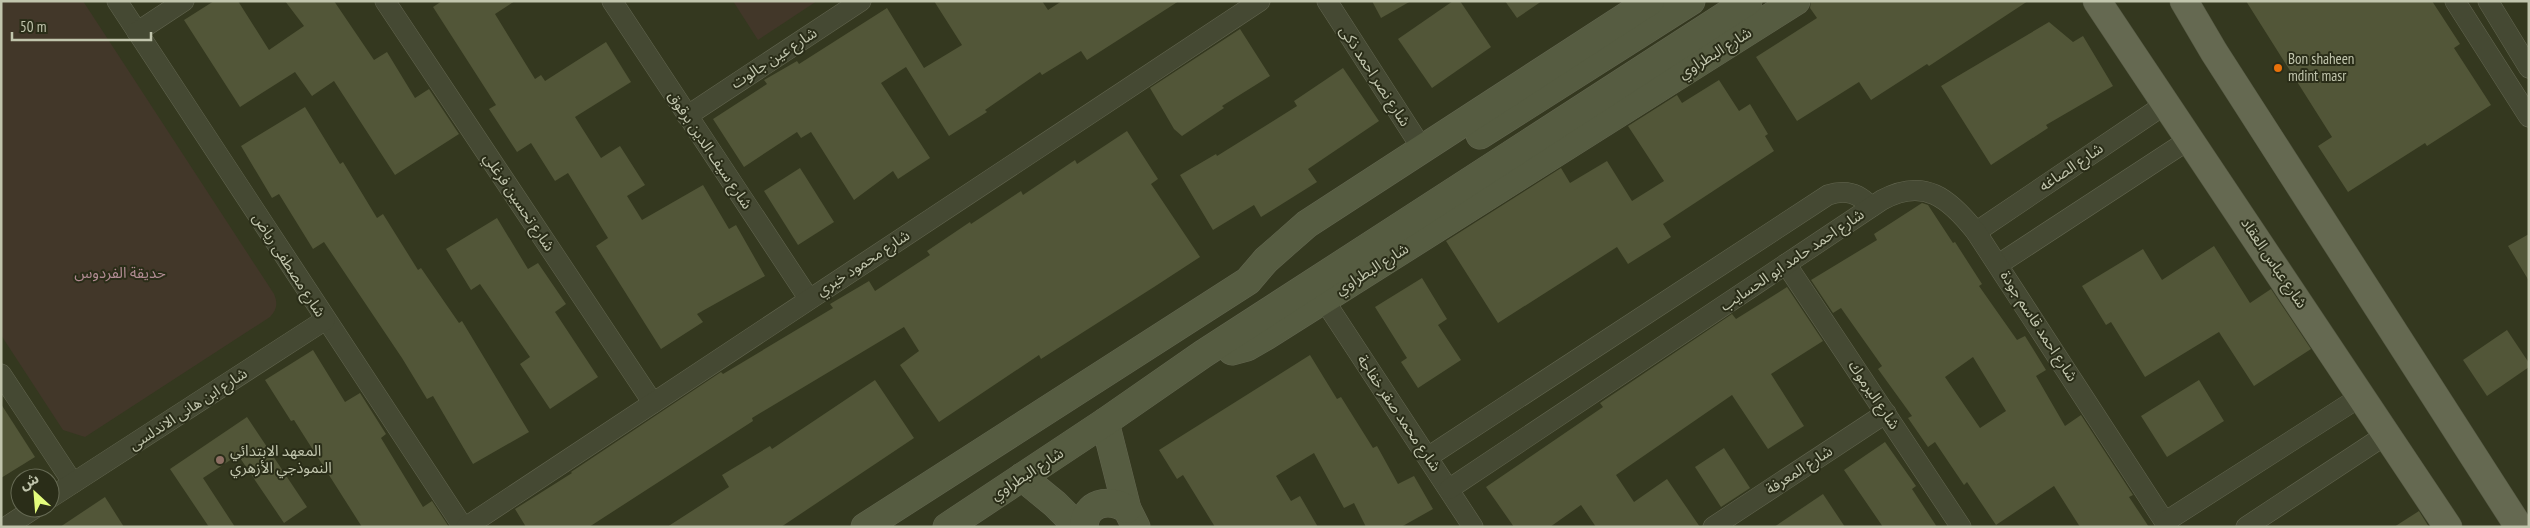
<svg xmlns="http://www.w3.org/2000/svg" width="2530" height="528" font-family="'PT Sans Narrow','Noto Sans Arabic',sans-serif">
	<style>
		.green { fill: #423729 }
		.building { fill: #525638; fill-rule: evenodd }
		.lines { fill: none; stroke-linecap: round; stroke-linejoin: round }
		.street-casing { stroke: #636650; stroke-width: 21 }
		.secondary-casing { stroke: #636650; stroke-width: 29 }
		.primary-casing { stroke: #51553f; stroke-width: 29 }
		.street { stroke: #454933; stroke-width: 20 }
		.secondary { stroke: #565c41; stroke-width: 28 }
		.primary { stroke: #656951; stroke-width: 28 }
		.food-dot { fill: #e8710a; stroke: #2a2d18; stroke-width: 2 }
		.education-dot { fill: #8d6e63; stroke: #2a2d18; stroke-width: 2 }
		.labels { text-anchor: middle; stroke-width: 4; stroke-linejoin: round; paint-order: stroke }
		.street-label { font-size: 15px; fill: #c1c5ad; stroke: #2a2d18 }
		.poi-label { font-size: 15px; fill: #c1c5ad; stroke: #2a2d18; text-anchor: start }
		.park-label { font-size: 15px; fill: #b08b92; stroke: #2a2d18 }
	</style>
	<rect width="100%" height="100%" fill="#34381f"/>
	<g class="green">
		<path d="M1 1H83L274 294C278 304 277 309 270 317L85 437 63 430 1 335Z"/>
		<polygon points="733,1 817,1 758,40"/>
	</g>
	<g class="building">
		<polygon points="214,1 238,1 269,50 304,26 285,1 334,1 374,60 387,52 415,98 429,89 459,134 395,175 334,81 312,96 295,72 240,107 184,20"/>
		<polygon points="442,1 515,1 495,14 535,79 541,75 545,81 606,42 631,82 575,117 601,158 620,146 645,185 627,196 642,220 703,185 729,229 736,225 765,276 697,314 703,322 661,349 596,246 608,238 568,173 555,181 531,143 517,152 489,109 496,105 433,7"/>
		<polygon points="934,1 1042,1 1048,10 1062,1 1179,1 1087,60 1081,51 1042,75 1040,72 985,110 987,112 949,136 906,67 881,83 930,158 898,179 893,171 854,200 811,132 801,138 797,132 744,167 713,119 767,84 764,80 797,61 799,64 887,8 924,68 962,45"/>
		<polygon points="1372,1 1411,1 1381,18"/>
		<polygon points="1453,1 1460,1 1491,47 1432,88 1398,39"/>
		<polygon points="1505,1 1542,1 1517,18"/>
		<polygon points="1811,1 2028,1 1929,66 1927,64 1871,100 1859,82 1797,121 1756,57 1817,18 1810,8"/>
		<polygon points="2246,1 2432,1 2460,44 2454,48 2491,105 2427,146 2425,143 2348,192 2318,146 2332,137"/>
		<polygon points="2049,22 2073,42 2083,36 2113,86 2046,125 2048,128 1991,165 1941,86"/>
		<polygon points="1240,29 1270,76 1222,106 1224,108 1182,136 1174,129 1150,88"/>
		<polygon points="1343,68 1379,121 1308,169 1317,182 1261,217 1254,205 1213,230 1180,175 1216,154 1217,156 1297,106 1294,101"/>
		<polygon points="1719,80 1739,111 1750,104 1768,134 1765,136 1774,151 1663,224 1671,237 1628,264 1617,247 1498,323 1446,241 1561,168 1570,183 1607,161 1632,201 1664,181 1628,126 1677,95 1682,103"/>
		<polygon points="305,107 340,164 343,162 377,218 383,214 418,270 421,268 459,323 462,321 529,432 473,464 433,396 427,399 402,358 324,242 313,249 279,194 272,198 241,146"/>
		<polygon points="1127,131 1158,179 1151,184 1200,257 1154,287 1041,359 1039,355 939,422 900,365 919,351 904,327 752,418 753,421 589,527 526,527 515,509 572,473 571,472 721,372 723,374 833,308 830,304 869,281 875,291 930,255 927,251 970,222 971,224 1021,191 1023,195 1075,160 1077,164"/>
		<polygon points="800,168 834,222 798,245 764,191"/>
		<path d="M1922 203 1928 205 1953 243 1955 242 1982 284 1979 286 2017 340 2025 336 2046 370 2036 376 2065 426 2081 415 2133 495 2129 497 2149 527H2080L2054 486 1996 525 1967 482 1964 485 1935 442 1928 447 1908 418 1912 416 1878 369 1882 366 1841 308 1833 313 1811 280 1877 240 1874 234ZM1973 357 2006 411 1980 428 1945 377Z"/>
		<polygon points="497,218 528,269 538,263 566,304 555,312 598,377 550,409 520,364 530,357 480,284 471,290 446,249"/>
		<polygon points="2529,234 2529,281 2508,246"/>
		<polygon points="2214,246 2250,303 2271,289 2311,349 2254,386 2219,332 2145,377 2111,322 2106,325 2082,286 2143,249 2162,280"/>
		<polygon points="1422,278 1447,319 1438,325 1461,360 1418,388 1401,362 1407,358 1375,307"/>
		<polygon points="1787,287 1823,341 1771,374 1804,426 1768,449 1732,395 1616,475 1634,502 1667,479 1700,527 1596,527 1581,505 1550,527 1514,527 1486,487 1603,407 1600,403 1732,314 1736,319"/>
		<polygon points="2507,330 2529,363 2529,367 2487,396 2463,360"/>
		<polygon points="313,350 345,402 360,393 386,434 381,438 423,507 432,501 449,527 362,527 294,420 291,421 265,380"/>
		<polygon points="1310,355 1337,399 1341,397 1373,448 1377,446 1398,484 1414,476 1433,509 1401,527 1366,527 1354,503 1344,508 1314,453 1276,476 1291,501 1300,496 1318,527 1215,527 1183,475 1177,479 1159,450"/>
		<polygon points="875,380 914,438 781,527 667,527 729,487 722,475 770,446 772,449"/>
		<polygon points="2199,380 2224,421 2167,457 2141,416"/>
		<polygon points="1,404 35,457 1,478"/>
		<polygon points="247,417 307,507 284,523 238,455 203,478 235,527 209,527 170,469"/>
		<polygon points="1885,442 1916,486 1912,489 1937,527 1883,527 1844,470"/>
		<polygon points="1724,448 1750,488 1721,507 1695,467"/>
		<polygon points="1823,494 1845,527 1774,527"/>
		<polygon points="105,497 124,527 60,527"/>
		<polygon points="2419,511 2429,527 2394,527"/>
	</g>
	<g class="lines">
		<defs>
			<g id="street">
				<polyline points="117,1 463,527"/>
				<polyline points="385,1 653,403"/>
				<polyline points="612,1 809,299"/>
				<polyline points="1327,1 1423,150"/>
				<polyline points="2455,1 2529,117"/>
				<polyline points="2488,1 2529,68"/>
				<polyline points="137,32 184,1"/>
				<polyline points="687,116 861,1"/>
				<polyline points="1976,232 2167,103"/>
				<polyline points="1786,264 1961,527"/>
				<polyline points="1999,264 2190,139"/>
				<polyline points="1324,300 1473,527"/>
				<polyline points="1,374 73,483"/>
				<path d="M1428 457 1828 195C1846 189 1859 193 1871 207"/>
				<path d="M1449 489 1882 200C1924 177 1949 198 1976 232L2168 527"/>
				<polyline points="50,498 325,320"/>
				<polyline points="2165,522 2363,395"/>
				<polyline points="6,527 35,508"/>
				<polyline points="466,527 1260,1"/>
				<polyline points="1713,527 1886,413"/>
				<polyline points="2246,527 2387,434"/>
			</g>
			<g id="secondary">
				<polyline points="1480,135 1691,1"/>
				<polyline points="1232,351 1247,347 1266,336 1796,1"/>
				<polyline points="1105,422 1127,509 1136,527"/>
				<polyline points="1022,477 1055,504 1078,527"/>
				<polyline points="865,527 1248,281 1266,260 1307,224 1650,1"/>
				<polyline points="947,527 1105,422 1203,354 1748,1"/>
				<path d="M1084 527C1085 502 1109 498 1127 509"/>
			</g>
			<g id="primary">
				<polyline points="2097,1 2448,527"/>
				<polyline points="2184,1 2214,52 2519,527"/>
			</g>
		</defs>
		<use href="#street" class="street-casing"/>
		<use href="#secondary" class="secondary-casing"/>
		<use href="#primary" class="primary-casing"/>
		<use href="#street" class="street"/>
		<use href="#secondary" class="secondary"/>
		<use href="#primary" class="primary"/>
	</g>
	<circle class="food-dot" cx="2278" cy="68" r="5"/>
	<circle class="education-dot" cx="220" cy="460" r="5"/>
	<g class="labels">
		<g class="street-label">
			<text transform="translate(1715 53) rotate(-32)" y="5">شارع البطراوي</text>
			<text transform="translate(774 58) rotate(-33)" y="5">شارع عين جالوت</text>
			<text transform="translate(1375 76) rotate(57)" y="5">شارع نصر احمد ذكى</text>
			<text transform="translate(710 150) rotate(56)" y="5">شارع سيف الدين برقوق</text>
			<text transform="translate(2071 167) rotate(-34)" y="5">شارع الصاغه</text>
			<text transform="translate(519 202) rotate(56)" y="5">شارع تحسين فرغلي</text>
			<text transform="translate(1792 260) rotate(-34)" y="5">شارع احمد حامد ابو الحسايب</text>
			<text transform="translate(863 263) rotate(-33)" y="5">شارع محمود خيري</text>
			<text transform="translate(2274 263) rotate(56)" y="5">شارع عباس العقاد</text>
			<text transform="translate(289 265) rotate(57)" y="5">شارع مصطفى رياض</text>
			<text transform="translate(1372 269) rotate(-32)" y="5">شارع البطراوي</text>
			<text transform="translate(2039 326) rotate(57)" y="5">شارع احمد قاسم جودة</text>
			<text transform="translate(1874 395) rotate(56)" y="5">شارع اليرموك</text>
			<text transform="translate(188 409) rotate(-33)" y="5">شارع ابن هانى الاندلسى</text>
			<text transform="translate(1399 413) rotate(56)" y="5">شارع محمد صقر خفاجة</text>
			<text transform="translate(1799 470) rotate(-33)" y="5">شارع المعرفة</text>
			<text transform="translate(1027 474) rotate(-33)" y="5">شارع البطراوي</text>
		</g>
		<g class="poi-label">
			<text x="2288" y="64">Bon shaheen<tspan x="2288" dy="17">mdint masr</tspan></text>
			<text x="230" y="456">المعهد الابتدائي<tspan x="230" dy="17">النموذجي الأزهري</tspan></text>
		</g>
		<g class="park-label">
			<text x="120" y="278">حديقة الفردوس</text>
		</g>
	</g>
	<rect width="2530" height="528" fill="none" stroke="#c1c5ad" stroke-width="5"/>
	<g transform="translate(35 493) rotate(334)"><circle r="24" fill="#2a2d18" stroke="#666a54"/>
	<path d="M0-4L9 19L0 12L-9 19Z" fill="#e3fc7c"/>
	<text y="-8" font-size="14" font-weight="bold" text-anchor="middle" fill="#c1c5ad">ش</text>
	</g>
	<path d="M12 32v8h139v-8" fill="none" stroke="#c1c5ad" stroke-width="2.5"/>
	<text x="20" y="32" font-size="15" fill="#c1c5ad" stroke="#2a2d18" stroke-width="4" paint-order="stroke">50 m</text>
</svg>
